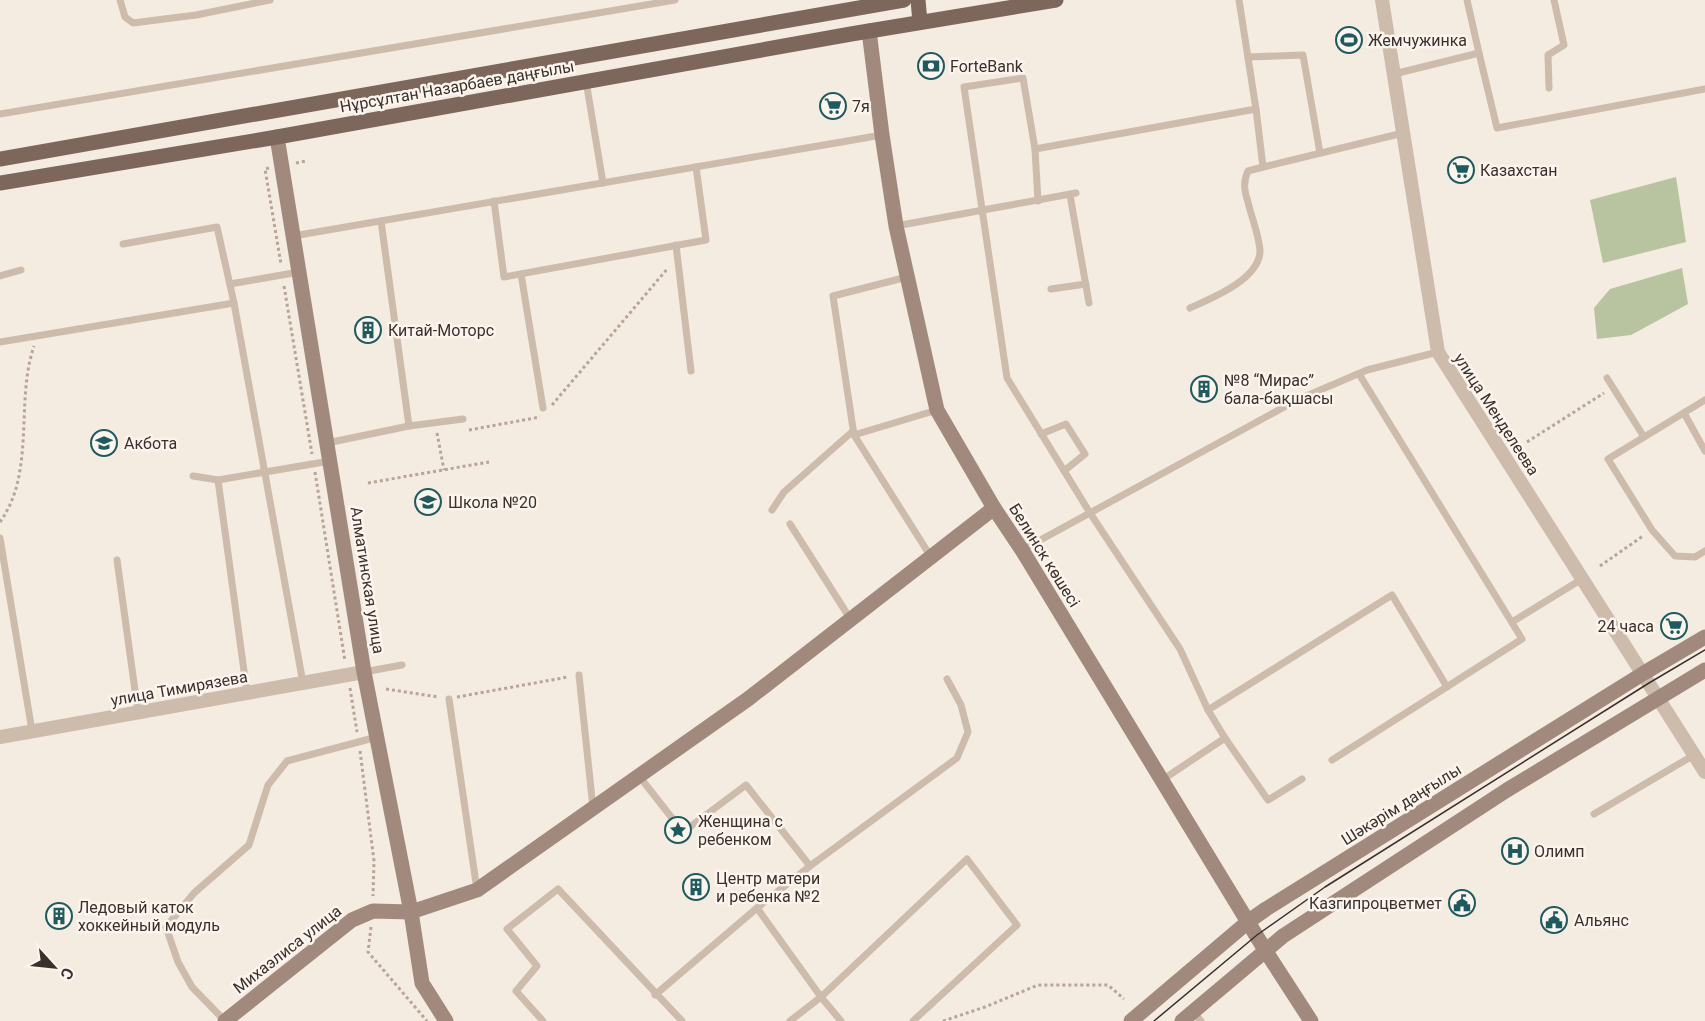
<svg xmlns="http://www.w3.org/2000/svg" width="1705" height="1021" font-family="Roboto,sans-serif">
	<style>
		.green { fill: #b8c4a0 }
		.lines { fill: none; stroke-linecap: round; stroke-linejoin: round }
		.path { stroke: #b9a596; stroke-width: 3; stroke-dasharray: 3 3; stroke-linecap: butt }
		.lane { stroke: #cdbbac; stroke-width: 7 }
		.street { stroke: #cdbbac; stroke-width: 14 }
		.secondary { stroke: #a18a7d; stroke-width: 15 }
		.primary { stroke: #7d675c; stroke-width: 15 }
		.tram { stroke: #3b302b; stroke-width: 1.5 }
		.labels { text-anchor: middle; stroke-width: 5; stroke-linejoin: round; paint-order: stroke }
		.poi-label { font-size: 16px; fill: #3b302b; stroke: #fbf5ee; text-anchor: start }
		.street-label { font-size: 16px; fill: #3b302b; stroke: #fbf5ee }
	</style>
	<rect width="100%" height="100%" fill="#f4ebe1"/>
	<g class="green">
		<polygon points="1676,177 1686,242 1603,263 1590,200"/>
		<polygon points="1682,268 1688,304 1631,335 1597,339 1594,308 1610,289"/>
	</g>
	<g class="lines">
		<g class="path">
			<polyline points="296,163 306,161"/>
			<polyline points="269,168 265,169 281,264"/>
			<polyline points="284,286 312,454"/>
			<polyline points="552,405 668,268"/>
			<polyline points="469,430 540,417"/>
			<polyline points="437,433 444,470"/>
			<polyline points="1527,442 1604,393"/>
			<polyline points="315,472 345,661"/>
			<polyline points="368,483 489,462"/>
			<path d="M0 522C36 472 15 401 34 346"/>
			<polyline points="1600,566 1643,536"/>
			<polyline points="350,688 357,732"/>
			<polyline points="386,689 438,697"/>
			<polyline points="457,697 568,677"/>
			<polyline points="360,751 374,861 373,896"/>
			<polyline points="371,927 368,952 427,1021"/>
			<polyline points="943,1021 985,1007 1038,985 1108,985 1124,999"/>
		</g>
		<g class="lane">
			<polyline points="120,0 125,17 133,23 196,15 270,0"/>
			<polyline points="1479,53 1497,128 1705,89"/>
			<polyline points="1248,57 1303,55 1320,153"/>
			<polyline points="1394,74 1479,53 1467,0"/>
			<polyline points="586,81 603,183"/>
			<polyline points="1549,88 1548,55 1564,45 1554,0"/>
			<polyline points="1256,109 1263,167 1403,133"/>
			<polyline points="0,114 675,0"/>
			<polyline points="1035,149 1023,78 964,87 1007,378 1090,513 1180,649 1208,710 1225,738"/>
			<polyline points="1070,195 1089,303"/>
			<polyline points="494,201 504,277 706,240 696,167"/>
			<polyline points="1038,201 1035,149 1256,109 1239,0"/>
			<polyline points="896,226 1076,193"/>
			<polyline points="293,236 882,135"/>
			<polyline points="676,245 691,371"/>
			<polyline points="521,274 543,408"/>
			<polyline points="0,276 21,270"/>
			<polyline points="907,277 833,296 854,435 937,410"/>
			<polyline points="230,284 299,272"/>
			<polyline points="1051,289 1086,284"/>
			<polyline points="234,303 303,683"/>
			<path d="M1190 308C1212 298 1258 280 1260 252 1260 238 1251 216 1248 202 1244 190 1243 182 1248 171L1263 167"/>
			<polyline points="0,342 234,303 217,227 123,244"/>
			<polyline points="1607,378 1644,437"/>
			<polyline points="1705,400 1608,459 1652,530 1675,556 1695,557 1705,551"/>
			<polyline points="1684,413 1705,451"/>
			<polyline points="409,426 463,419"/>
			<polyline points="1041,434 1066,424 1085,454 1064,471"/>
			<polyline points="854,435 931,557"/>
			<polyline points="327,443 409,426 381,221"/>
			<polyline points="193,476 218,480 330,461"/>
			<polyline points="218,480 247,693"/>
			<polyline points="772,510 784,492 853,431"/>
			<polyline points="790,524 851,620"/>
			<polyline points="0,538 32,731"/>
			<polyline points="1022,550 1297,400 1367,370 1438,352"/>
			<polyline points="117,560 138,712"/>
			<polyline points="1512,622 1582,579"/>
			<polyline points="364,672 402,665"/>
			<polyline points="579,675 593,808"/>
			<polyline points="449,699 477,890"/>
			<polyline points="1208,710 1392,595 1447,687"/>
			<polyline points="1332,760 1522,639 1359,374"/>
			<polyline points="639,776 683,832 746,785 810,866 757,908 821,997 967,859 1017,925 913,1021"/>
			<polyline points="1162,780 1225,738 1268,800 1302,779"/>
			<polyline points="1594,814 1694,755"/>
			<polyline points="810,866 957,758 968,732 961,705 947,679"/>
			<polyline points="655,995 757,908"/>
			<polyline points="1193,1012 1201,1021"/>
			<polyline points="225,1021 192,987 178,962 166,927 194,893 249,845 268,785 287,761 377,737"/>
			<polyline points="543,1021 516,991 537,966 507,929 558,889 682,1021"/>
			<polyline points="790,1021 821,997 841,1021"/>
		</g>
		<g class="street">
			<polyline points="1382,0 1438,352 1705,772"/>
			<polyline points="0,737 364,672"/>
		</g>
		<g class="secondary">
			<polyline points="869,31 882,135 896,226 937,410 994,508 1022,550 1265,950 1311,1021"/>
			<polyline points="277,137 364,672 411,912 422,983 446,1021"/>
			<polyline points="225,1021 352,920 373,911 411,912 477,890 748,699 994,508"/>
			<polyline points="1131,1021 1249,921 1266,909 1644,673 1705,637"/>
			<polyline points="1182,1021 1283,936 1507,790 1705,670"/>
		</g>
		<g class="primary">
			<polyline points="918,0 920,22"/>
			<polyline points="0,159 904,0"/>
			<polyline points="0,183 277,137 851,34 1056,0"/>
		</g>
		<polyline class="tram" points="1154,1021 1257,935 1325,887 1649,683 1705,650"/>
	</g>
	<defs>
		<symbol id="stadium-ring" viewBox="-11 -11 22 22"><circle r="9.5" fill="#fbf5ee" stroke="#1f5a5e" stroke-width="1.5"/><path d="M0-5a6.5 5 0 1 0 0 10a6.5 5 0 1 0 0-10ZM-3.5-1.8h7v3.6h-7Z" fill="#1f5a5e"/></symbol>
		<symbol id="bank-ring" viewBox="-11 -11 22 22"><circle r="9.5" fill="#fbf5ee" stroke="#1f5a5e" stroke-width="1.5"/><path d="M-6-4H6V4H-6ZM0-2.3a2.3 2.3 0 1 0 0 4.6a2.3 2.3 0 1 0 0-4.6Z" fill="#1f5a5e"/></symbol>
		<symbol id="supermarket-ring" viewBox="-11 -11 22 22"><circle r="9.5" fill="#fbf5ee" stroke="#1f5a5e" stroke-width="1.5"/><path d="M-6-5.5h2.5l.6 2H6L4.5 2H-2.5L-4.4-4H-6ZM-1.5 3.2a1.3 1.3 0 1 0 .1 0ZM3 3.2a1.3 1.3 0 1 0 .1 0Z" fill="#1f5a5e"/></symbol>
		<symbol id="building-ring" viewBox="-11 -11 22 22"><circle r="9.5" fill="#fbf5ee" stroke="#1f5a5e" stroke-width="1.5"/><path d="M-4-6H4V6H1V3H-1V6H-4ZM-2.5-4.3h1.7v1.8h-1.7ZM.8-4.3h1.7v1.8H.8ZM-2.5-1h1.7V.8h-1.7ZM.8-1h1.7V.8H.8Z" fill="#1f5a5e"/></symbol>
		<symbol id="school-ring" viewBox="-11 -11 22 22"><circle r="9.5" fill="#fbf5ee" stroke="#1f5a5e" stroke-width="1.5"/><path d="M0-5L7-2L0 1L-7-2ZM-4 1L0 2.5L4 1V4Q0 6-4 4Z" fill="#1f5a5e"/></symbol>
		<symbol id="sight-ring" viewBox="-11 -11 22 22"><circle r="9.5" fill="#fbf5ee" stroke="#1f5a5e" stroke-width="1.5"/><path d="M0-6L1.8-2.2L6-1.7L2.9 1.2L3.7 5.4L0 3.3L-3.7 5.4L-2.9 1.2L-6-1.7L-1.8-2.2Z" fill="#1f5a5e"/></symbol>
		<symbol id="hospital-ring" viewBox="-11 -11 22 22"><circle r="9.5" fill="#fbf5ee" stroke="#1f5a5e" stroke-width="1.5"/><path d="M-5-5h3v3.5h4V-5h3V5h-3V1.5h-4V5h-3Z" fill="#1f5a5e"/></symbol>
		<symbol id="civic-ring" viewBox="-11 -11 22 22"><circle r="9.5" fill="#fbf5ee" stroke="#1f5a5e" stroke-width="1.5"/><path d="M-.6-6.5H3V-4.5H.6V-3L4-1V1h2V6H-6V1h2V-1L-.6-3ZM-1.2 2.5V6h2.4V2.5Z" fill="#1f5a5e"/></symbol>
	</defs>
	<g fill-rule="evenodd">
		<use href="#stadium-ring" x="1334" y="25" width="30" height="30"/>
		<use href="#bank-ring" x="916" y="51" width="30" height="30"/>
		<use href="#supermarket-ring" x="818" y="91" width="30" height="30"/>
		<use href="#supermarket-ring" x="1446" y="155" width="30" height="30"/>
		<use href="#building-ring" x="353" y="315" width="30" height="30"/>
		<use href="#building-ring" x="1189" y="374" width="30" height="30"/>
		<use href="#school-ring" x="89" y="428" width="30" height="30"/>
		<use href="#school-ring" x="413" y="487" width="30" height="30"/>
		<use href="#supermarket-ring" x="1659" y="611" width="30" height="30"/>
		<use href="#sight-ring" x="663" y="815" width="30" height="30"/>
		<use href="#hospital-ring" x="1500" y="836" width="30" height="30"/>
		<use href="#building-ring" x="681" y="872" width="30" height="30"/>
		<use href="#civic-ring" x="1447" y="888" width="30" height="30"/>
		<use href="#building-ring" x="44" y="901" width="30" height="30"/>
		<use href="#civic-ring" x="1539" y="905" width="30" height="30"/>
	</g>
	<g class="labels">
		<g class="poi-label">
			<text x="1368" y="46">Жемчужинка</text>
			<text x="950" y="72">ForteBank</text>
			<text x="852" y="112">7я</text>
			<text x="1480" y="176">Казахстан</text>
			<text x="388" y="336">Китай-Моторс</text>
			<text x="1224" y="386">№8 “Мирас”<tspan x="1224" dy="18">бала-бақшасы</tspan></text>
			<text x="124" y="449">Акбота</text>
			<text x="448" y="508">Школа №20</text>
			<text x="1654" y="632" text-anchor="end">24 часа</text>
			<text x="698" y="827">Женщина с<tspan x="698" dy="18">ребенком</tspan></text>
			<text x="1534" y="857">Олимп</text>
			<text x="716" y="884">Центр матери<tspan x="716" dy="18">и ребенка №2</tspan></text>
			<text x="1442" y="909" text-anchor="end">Казгипроцветмет</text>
			<text x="78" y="913">Ледовый каток<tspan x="78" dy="18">хоккейный модуль</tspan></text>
			<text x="1574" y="926">Альянс</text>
		</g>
		<g class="street-label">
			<text transform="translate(457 86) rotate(-10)" y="6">Нұрсұлтан Назарбаев даңғылы</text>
			<text transform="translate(1497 414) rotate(57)" y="6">улица Менделеева</text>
			<text transform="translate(1045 555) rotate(58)" y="6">Белинск көшесі</text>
			<text transform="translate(368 580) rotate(81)" y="6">Алматинская улица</text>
			<text transform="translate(179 688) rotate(-10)" y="6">улица Тимирязева</text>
			<text transform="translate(1401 804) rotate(-32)" y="6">Шәкәрім даңғылы</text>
			<text transform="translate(287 949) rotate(-38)" y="6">Михаэлиса улица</text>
		</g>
	</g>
	<g transform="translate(54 967) rotate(117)" stroke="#fbf5ee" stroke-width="4.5" paint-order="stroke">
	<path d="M0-4.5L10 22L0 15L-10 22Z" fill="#3b302b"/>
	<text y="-9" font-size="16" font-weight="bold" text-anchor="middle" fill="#3b302b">С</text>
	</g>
</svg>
